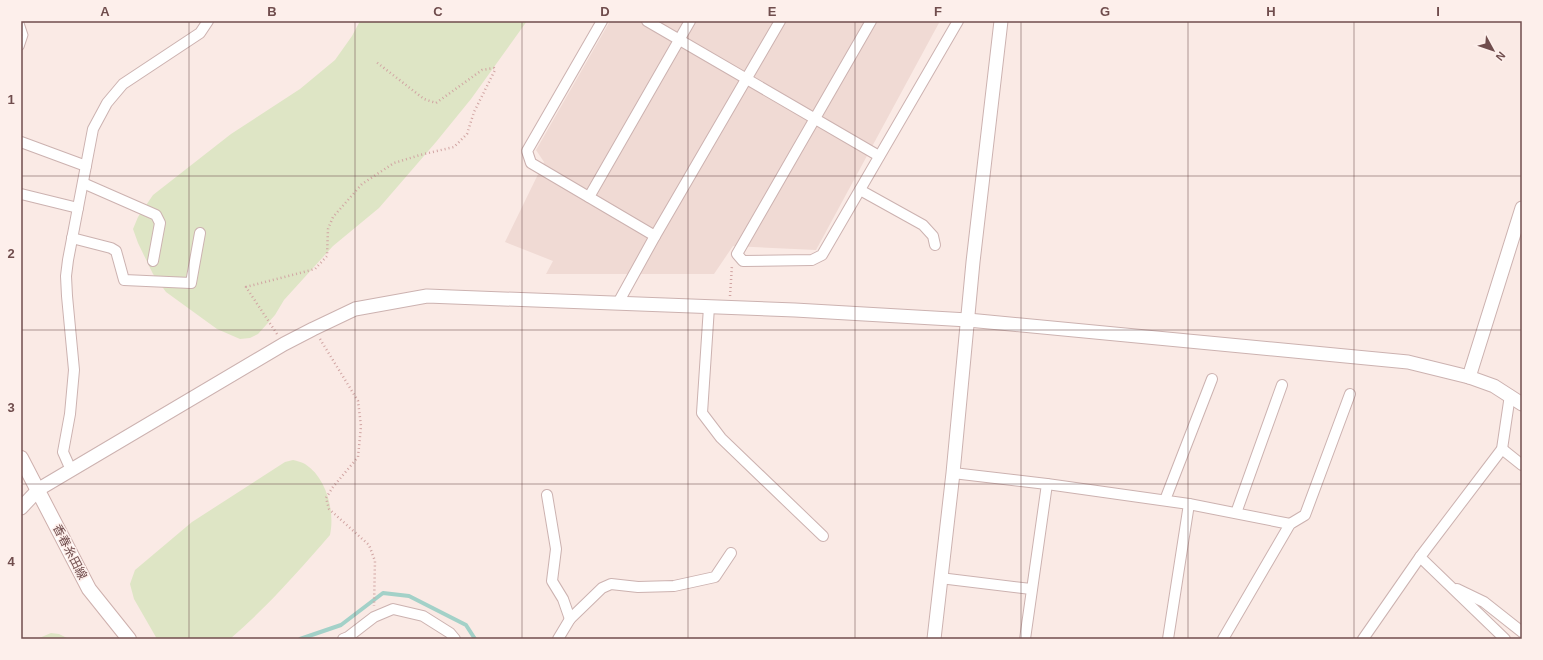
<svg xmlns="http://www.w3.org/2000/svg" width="1543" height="660" font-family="Arial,'Noto Sans JP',sans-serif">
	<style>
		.residential { fill: #f0dad4 }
		.green { fill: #dee5c5 }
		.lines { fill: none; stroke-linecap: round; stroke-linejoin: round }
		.stream { stroke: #a3d1c8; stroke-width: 4 }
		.service-casing { stroke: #ccb2b0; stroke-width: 7 }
		.minor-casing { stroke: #ccb2b0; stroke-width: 12 }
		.tertiary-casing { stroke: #ccb2b0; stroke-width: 15 }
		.secondary-casing { stroke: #ceb0ad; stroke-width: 16 }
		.path { stroke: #d1a5a3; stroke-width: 2.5; stroke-dasharray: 1 3; stroke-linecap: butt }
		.service { stroke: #fff; stroke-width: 5 }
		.minor { stroke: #fff; stroke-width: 10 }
		.tertiary { stroke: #fff; stroke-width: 13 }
		.secondary { stroke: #fff; stroke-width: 14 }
		.grid { fill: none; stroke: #704d4d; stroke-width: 1; stroke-opacity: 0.55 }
		.labels { text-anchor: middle; stroke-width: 3; stroke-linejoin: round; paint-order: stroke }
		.street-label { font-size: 12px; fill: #704d4d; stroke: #fdefeb }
		.neatline { fill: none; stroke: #704d4d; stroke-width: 1.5 }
		.grid-label { font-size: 13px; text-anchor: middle; font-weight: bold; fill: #704d4d }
	</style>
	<rect width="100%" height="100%" fill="#faeae5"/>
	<polygon class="residential" points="610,21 940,21 816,250 733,246 714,274 546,274 553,261 505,242 544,162 536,150"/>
	<g class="green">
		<polygon points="360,21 527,21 471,99 436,142 379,208 333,246 284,300 275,315 258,334 250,338 240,339 217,329 166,292 153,274 138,243 133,229 138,217 153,195 231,134 300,89 335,60 352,36"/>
		<path d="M293 460C297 461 302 462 305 464 327 478 335 512 330 535 298 572 267 607 230 639H157L134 599 130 584 135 570 192 522 285 462Z"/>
		<polygon points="51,633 59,634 69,639 37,639"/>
	</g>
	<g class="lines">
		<polyline class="stream" points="300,639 341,625 383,593 409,596 466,625 475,639"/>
		<defs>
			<polyline id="service" points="21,23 25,35 21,47"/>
			<g id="minor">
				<polyline points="602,21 527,151 531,163 655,236"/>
				<polyline points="647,21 879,156"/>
				<polyline points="871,21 737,254 743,261 812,260 822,255 958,21"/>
				<polyline points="21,142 86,166"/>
				<polyline points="83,183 156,215 160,223 153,261"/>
				<polyline points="860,190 923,225 933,236 935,245"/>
				<polyline points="21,194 78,208"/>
				<polyline points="589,197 690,21"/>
				<polyline points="72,238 111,248 116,251 124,280 191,283 200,233"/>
				<polyline points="618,303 655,236 780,21"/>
				<polyline points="709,307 702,413 721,438 823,536"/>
				<polyline points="1502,449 1522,465"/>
				<polyline points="71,470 63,452 70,414 74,370 67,296 66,276 68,260 93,129 107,103 123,84 200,33 208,21"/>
				<polyline points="953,473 1047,484 1189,504 1290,524"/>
				<polyline points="547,495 556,549 552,581 563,599 570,619"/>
				<polyline points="1165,500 1212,379"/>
				<polyline points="1236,513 1282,385"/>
				<polyline points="1420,557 1505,639"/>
				<polyline points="940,578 1031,589"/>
				<polyline points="1457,589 1484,602 1522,632"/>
				<polyline points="343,639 348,637 374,617 393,609 423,616 450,633 455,639"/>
				<polyline points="558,639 570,619 602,588 611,584 638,587 674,586 715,577 731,553"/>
				<polyline points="1025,639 1047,484"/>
				<polyline points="1168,639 1189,504"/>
				<polyline points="1223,639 1290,524 1305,515 1350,394"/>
				<polyline points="1363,639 1420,557 1502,449 1510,395"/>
			</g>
			<g id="tertiary">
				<polyline points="1469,377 1522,208"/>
				<polyline points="21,508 39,489 284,344 313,329 355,309 427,296 795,310 968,320 1408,362 1469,377 1494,386 1522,404"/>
				<polyline points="934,639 953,473 973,262 1001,21"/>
			</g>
			<polyline id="secondary" points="21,458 89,589 129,639"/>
		</defs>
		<use href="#service" class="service-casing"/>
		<use href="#minor" class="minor-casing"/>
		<use href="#tertiary" class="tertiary-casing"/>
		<use href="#secondary" class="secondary-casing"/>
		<g class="path">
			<polyline points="730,296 732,265"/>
			<polyline points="277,334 246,287 315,269 327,256 328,229 333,217 362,184 394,163 420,155 454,147 467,134 474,112 495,70 494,68 482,70 436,103 424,99 375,61"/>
			<polyline points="320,339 358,401 361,426 358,457 333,487 326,498 329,509 369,545 375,561 374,606"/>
		</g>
		<use href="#service" class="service"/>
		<use href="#minor" class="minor"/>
		<use href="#tertiary" class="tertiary"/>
		<use href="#secondary" class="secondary"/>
	</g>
	<path class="grid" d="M189 21V639M355 21V639M522 21V639M688 21V639M855 21V639M1021 21V639M1188 21V639M1354 21V639M21 176H1522M21 330H1522M21 484H1522"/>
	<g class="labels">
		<g class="street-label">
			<text transform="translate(70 552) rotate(63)" y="4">香春糸田線</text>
		</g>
	</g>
	<rect width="1543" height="660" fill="none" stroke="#fdefeb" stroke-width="44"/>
	<g transform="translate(1493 50) rotate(130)" stroke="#fdefeb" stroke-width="3" paint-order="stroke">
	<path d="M0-3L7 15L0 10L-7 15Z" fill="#704d4d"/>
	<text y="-6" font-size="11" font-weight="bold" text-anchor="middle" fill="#704d4d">N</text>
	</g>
	<rect x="22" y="22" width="1499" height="616" class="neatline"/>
	<g class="grid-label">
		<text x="105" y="16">A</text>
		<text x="272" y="16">B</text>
		<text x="438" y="16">C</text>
		<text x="605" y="16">D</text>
		<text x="772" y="16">E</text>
		<text x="938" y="16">F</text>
		<text x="1105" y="16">G</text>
		<text x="1271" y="16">H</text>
		<text x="1438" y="16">I</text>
		<text x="11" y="104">1</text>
		<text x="11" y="258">2</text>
		<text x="11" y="412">3</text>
		<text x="11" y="566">4</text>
	</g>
</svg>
